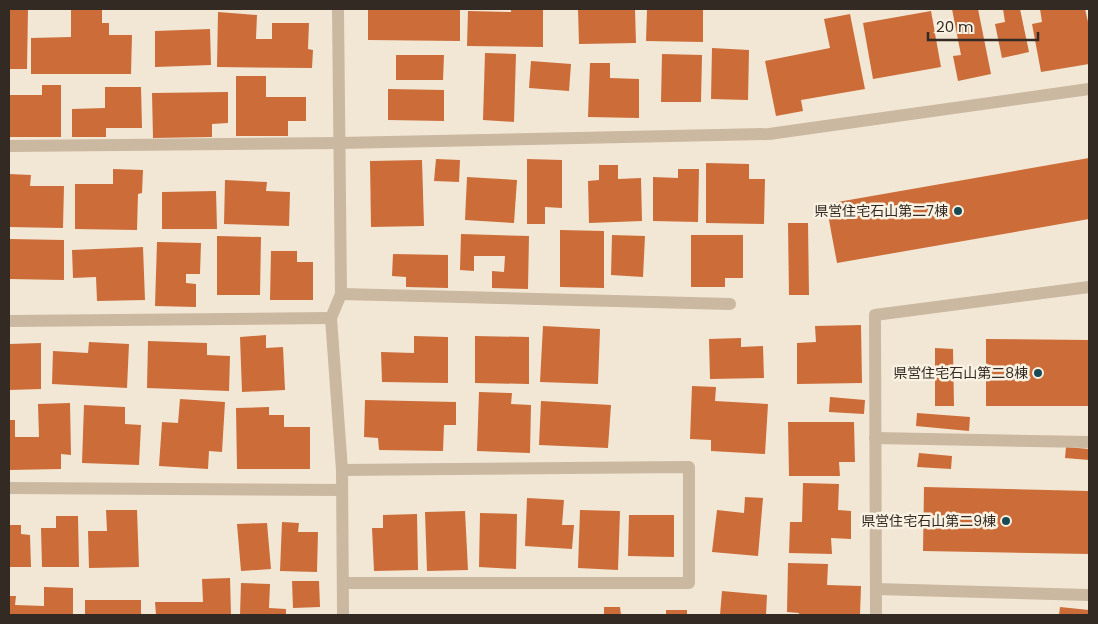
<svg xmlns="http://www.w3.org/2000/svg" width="1098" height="624" font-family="Poppins,'Noto Sans JP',sans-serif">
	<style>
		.building { fill: #cc6c38 }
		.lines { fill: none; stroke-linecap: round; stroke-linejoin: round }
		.minor { stroke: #cab8a1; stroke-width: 12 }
		.poi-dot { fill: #184b56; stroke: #f9f1e1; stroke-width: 2 }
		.labels { text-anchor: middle; stroke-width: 5; stroke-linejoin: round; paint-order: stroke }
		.poi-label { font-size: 14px; fill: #332a24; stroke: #f9f1e1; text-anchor: end }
	</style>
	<rect width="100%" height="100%" fill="#f2e7d5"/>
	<g class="building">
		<polygon points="9,9 28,9 27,69 9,69"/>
		<polygon points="71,9 102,9 102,23 109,23 109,35 132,35 131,74 31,74 31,38 71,37"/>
		<polygon points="368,9 460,9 460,41 368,40"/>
		<polygon points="511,9 543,9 543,47 467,46 468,11 511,12"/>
		<polygon points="578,9 635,9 636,43 579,44"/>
		<polygon points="647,9 703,9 703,42 646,41"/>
		<polygon points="952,9 978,9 991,74 958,81 953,56 961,55"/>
		<polygon points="1003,9 1020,9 1029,52 1002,58 995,24 1005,22"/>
		<polygon points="1040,9 1085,9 1089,26 1089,64 1041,72 1032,24 1042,22"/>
		<polygon points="931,11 941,67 873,79 863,23"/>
		<polygon points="218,12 257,15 256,39 272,39 272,23 309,23 308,49 313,50 312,68 217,67"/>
		<polygon points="850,14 865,89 801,100 803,111 776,116 765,61 830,48 824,19"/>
		<polygon points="210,29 211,65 155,67 155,31"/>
		<polygon points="712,48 749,50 748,100 711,99"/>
		<polygon points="485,53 516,54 514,122 483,120"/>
		<polygon points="662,54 702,55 701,102 661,102"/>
		<polygon points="396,55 444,55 443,80 396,80"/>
		<polygon points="531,61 571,64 569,91 529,88"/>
		<polygon points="590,63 610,63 610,78 639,79 639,118 588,117"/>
		<polygon points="236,76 266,76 266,97 306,97 306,121 288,121 288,136 236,136"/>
		<polygon points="42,85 61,85 61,137 9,137 9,95 42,95"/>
		<polygon points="105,87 141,87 142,128 106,128 106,137 72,137 72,109 105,108"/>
		<polygon points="388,89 444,90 444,121 388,120"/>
		<polygon points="228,92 228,123 212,124 212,137 153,138 152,93"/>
		<polygon points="1089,158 1089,219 837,263 826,204"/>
		<polygon points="436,159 460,160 459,182 434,181"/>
		<polygon points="527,159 562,160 562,208 545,207 545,224 527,224"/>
		<polygon points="422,160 424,226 371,227 370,161"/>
		<polygon points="706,163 749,164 749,179 765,179 764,224 706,223"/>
		<polygon points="599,165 618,165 618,179 641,178 642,221 589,223 588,181 599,180"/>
		<polygon points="113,169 143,170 142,193 138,194 137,230 75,229 75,184 113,184"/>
		<polygon points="678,169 699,169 698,222 653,221 653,177 678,178"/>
		<polygon points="9,174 31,175 30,186 64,186 63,228 9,227"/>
		<polygon points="467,177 517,180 514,223 465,220"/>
		<polygon points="225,180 267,182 266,191 290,192 289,226 224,224"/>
		<polygon points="216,191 217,229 162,229 162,192"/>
		<polygon points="788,223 808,223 809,295 789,295"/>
		<polygon points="560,230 604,231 604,288 560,287"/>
		<polygon points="461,234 529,236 528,289 492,288 492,271 504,272 505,256 474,256 474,271 460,270"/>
		<polygon points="612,235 645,236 643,277 611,275"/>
		<polygon points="691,235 743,235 743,278 725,278 725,287 691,287"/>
		<polygon points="217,236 261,237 260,295 217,295"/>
		<polygon points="9,239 64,240 64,280 9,279"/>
		<polygon points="157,242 201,243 200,274 186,274 186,283 196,284 196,307 155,306"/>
		<polygon points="143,247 145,300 97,301 96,277 73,278 72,250"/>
		<polygon points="271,251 297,251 297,262 313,262 313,300 270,300"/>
		<polygon points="393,254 448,255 448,288 406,287 406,277 392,276"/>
		<polygon points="861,325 862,383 797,384 797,343 816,342 815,326"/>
		<polygon points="543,326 600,329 598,384 540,382"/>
		<polygon points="266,335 266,348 283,347 285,390 242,392 240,337"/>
		<polygon points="414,336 448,337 448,383 382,382 381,352 414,353"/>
		<polygon points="475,336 529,337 529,384 475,383"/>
		<polygon points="741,338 741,347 763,346 764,378 710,379 709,339"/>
		<polygon points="986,339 1089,340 1089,406 986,406"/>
		<polygon points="148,341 207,343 207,355 230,356 229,391 147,388"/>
		<polygon points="89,342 129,344 127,388 52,384 53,351 88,353"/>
		<polygon points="41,343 41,389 9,390 9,344"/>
		<polygon points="935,348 953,349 954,406 935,406"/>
		<polygon points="692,386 716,387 715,401 768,404 765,454 711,451 711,440 690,439"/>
		<polygon points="479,392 512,393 511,404 531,405 530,453 477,451"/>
		<polygon points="830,397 865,400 864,414 829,412"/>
		<polygon points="180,399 225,402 222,452 209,451 208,469 159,466 162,422 178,423"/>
		<polygon points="365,400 456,402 456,425 444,425 443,451 379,450 378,438 364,437"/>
		<polygon points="541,401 611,405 608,448 539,445"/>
		<polygon points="70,403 71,455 61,454 61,469 9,470 9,420 15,420 15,437 39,437 38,404"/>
		<polygon points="84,405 125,407 125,424 141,425 139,465 82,463"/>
		<polygon points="269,407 269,415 284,415 284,427 310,427 310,469 237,469 236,408"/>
		<polygon points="917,413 970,417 969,431 916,426"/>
		<polygon points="788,422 854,422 855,462 839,462 840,476 789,476"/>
		<polygon points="1066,447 1089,449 1089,460 1065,458"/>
		<polygon points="919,453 952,456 951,469 917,467"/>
		<polygon points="803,483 839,484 838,510 851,511 851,539 831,538 832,554 789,553 790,522 802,522"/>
		<polygon points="924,487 1089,491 1089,554 923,551"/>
		<polygon points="745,497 763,498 758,556 712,552 717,510 744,513"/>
		<polygon points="527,498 564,500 562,525 574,525 572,549 525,546"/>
		<polygon points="106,510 137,510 139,567 89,568 88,531 107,531"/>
		<polygon points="580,510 620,511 618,570 578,568"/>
		<polygon points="465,511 468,570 427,571 425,512"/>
		<polygon points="480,513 517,514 516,569 479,567"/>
		<polygon points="417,514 418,570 374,571 372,528 383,528 383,515"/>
		<polygon points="629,515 674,515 674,557 628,556"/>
		<polygon points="56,516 78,516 79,567 42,567 41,528 56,528"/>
		<polygon points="282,522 299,523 298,532 318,532 317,572 280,571"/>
		<polygon points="267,523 271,569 241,571 237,524"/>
		<polygon points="9,525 21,525 21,534 30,535 31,567 9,567"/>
		<polygon points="788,563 828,564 827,585 861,586 860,615 799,615 799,613 787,612"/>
		<polygon points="230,578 231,615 156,615 155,602 203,602 202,579"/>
		<polygon points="292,581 319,581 320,607 293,608"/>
		<polygon points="241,583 270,584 269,608 286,609 286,615 240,615"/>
		<polygon points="44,587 73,588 73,615 9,615 9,596 16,596 15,605 44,606"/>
		<polygon points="722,591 767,595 766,615 720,615"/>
		<rect x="85" y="600" width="56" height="15"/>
		<polygon points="604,607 620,607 621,615 604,615"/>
		<polygon points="1060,607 1089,610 1089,615 1059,615"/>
		<rect x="666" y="610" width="21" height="5"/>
	</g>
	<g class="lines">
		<g class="minor">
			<polyline points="338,9 341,294 331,318 342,470 343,615"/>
			<polyline points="9,146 339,143 769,134 1089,89"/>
			<polyline points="341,294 730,304"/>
			<polyline points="9,321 331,318"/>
			<polyline points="875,438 1089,442"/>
			<polyline points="342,470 689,467 689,583 343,583"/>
			<polyline points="9,488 342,490"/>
			<polyline points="876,589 1089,595"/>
			<polyline points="876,615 875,315 1089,287"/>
		</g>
	</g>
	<g class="poi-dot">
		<circle cx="958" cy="211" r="5"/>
		<circle cx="1038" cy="373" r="5"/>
		<circle cx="1006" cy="521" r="5"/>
	</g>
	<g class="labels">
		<g class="poi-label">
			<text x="948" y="216">県営住宅石山第二7棟</text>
			<text x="1028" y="378">県営住宅石山第二8棟</text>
			<text x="996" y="526">県営住宅石山第二9棟</text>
		</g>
	</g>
	<rect width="1098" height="624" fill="none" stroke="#332a24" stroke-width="20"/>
	<path d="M928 32v8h110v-8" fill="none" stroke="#332a24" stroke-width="2.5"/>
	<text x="936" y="32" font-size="15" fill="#332a24" stroke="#f9f1e1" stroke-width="4" paint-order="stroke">20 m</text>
</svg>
